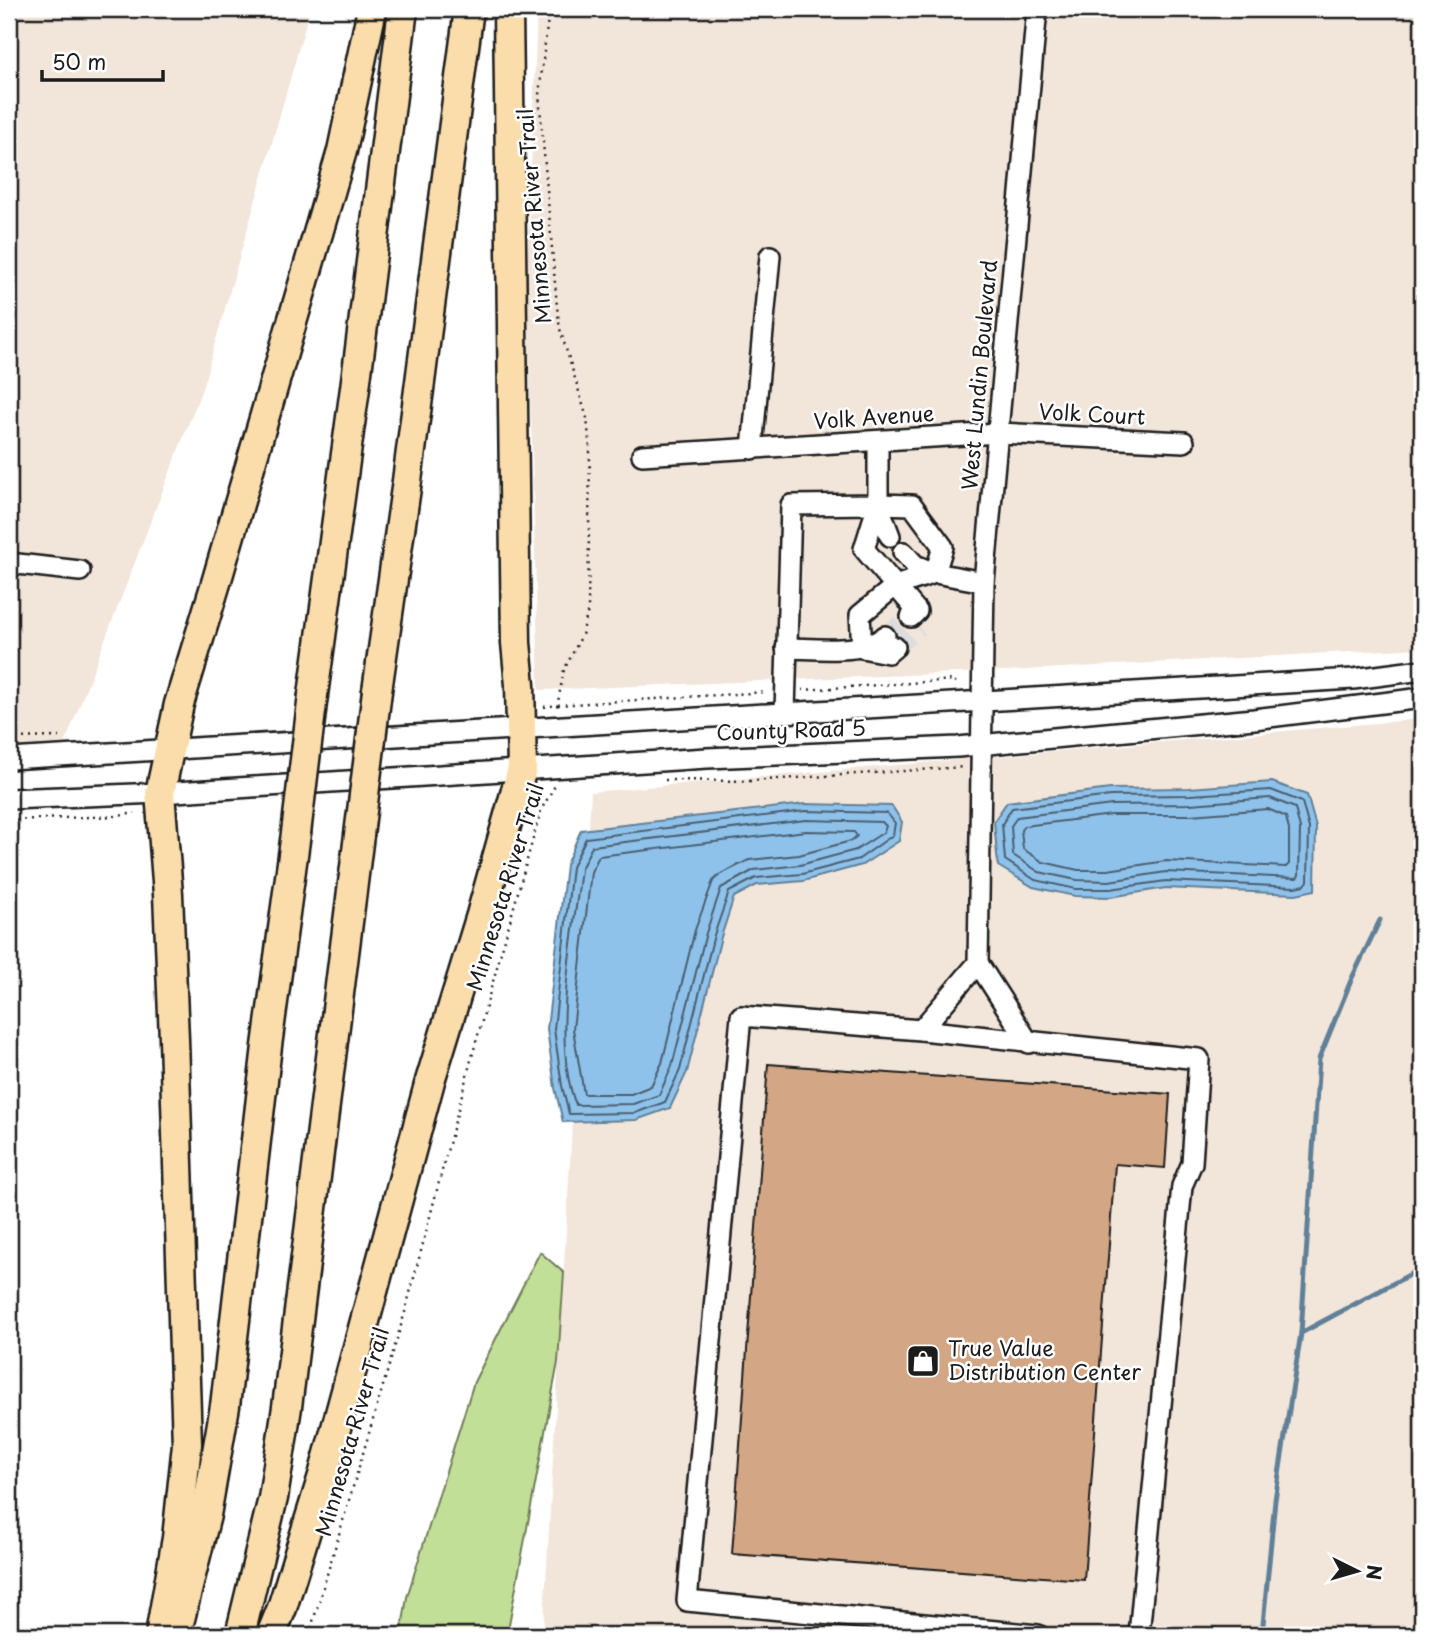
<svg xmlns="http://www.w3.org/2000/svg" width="1431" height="1644" font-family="'Playpen Sans',sans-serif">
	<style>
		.built { fill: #f2e5da }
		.green { fill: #c2df97; stroke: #6f7e5a; stroke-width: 2 }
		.water { fill: #8fc2eb; stroke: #618098; stroke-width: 2 }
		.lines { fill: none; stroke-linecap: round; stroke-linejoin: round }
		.shore { stroke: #4a5e6f; stroke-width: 2 }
		.stream { stroke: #618098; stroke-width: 5 }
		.building { fill: #d3a785; stroke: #1c1c1c; stroke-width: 2 }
		.minor-tunnel { stroke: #ddd; stroke-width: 19; stroke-dasharray: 19 10; stroke-linecap: butt }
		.minor-casing { stroke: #1c1c1c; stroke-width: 24 }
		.highway-casing { stroke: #1c1c1c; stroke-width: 33 }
		.path { stroke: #1c1c1c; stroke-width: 2.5; stroke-dasharray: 2 5; stroke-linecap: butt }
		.minor { stroke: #fff; stroke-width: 19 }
		.highway { stroke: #fbddab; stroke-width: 28 }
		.highway-bridge-casing { stroke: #1c1c1c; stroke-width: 33; stroke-linecap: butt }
		.highway-bridge { stroke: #fbddab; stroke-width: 28 }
		.labels { text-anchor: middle; stroke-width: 5; stroke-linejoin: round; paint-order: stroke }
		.street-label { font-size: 21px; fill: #1c1c1c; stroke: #fff }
		.poi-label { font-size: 21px; fill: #1c1c1c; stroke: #fff; text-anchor: start }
	</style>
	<rect width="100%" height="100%" fill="#fff"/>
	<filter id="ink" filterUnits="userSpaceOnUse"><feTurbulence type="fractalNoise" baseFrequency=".0143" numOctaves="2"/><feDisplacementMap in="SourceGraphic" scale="14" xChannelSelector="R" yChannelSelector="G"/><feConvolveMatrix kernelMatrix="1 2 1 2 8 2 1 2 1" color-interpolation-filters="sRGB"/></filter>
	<g filter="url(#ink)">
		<g class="built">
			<polygon points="9,9 310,9 202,389 65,743 9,747"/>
			<polygon points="537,9 1422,9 1422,648 1006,671 539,690 527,277"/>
			<polygon points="1422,719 1422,1635 543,1635 591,792"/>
		</g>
		<polygon class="green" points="540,1252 564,1273 558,1362 507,1635 401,1635 407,1597 474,1382"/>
		<g class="water">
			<polygon points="1272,782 1307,795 1316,827 1315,890 1296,894 1166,888 1110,897 1075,896 1033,887 998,866 994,821 1007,802 1110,789 1189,788"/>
			<polygon points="805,804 892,806 902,822 899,841 862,865 803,881 757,885 734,897 721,937 687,1072 670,1108 636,1120 563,1122 555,1088 547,1029 566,865 581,830"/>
		</g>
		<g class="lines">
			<g class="shore">
				<polygon points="1271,790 1302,802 1309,828 1308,881 1305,885 1295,887 1166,881 1110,889 1076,889 1035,880 1005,860 1002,824 1012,808 1111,796 1190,795"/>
				<polygon points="1270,798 1295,808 1300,829 1299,875 1297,878 1166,872 1109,881 1077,880 1039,872 1013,855 1011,826 1017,817 1112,805 1190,804"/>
				<polygon points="1268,809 1286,817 1289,830 1289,864 1286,867 1166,861 1108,870 1078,870 1043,862 1023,849 1021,830 1024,826 1112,815 1190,815"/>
				<polygon points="805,811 887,813 895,823 893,835 859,859 802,874 756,878 729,892 714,935 680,1070 665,1102 635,1113 569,1114 562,1086 554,1029 572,867 586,838"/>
				<path d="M806 820 882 822 886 826 884 832 856 850 800 865 754 870 721 888 706 933 672 1066 659 1095 633 1104 576 1105C551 1042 573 937 581 869L592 846Z"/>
				<polygon points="806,831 854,832 857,836 851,841 799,855 749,860 721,874 713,881 695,930 662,1063 651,1086 631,1094 584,1094 573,1029 591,872 599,856"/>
			</g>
			<g class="stream">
				<polyline points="1301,1333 1422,1268"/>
				<polyline points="1262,1635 1275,1500 1301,1333 1319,1059 1352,978 1380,920"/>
			</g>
		</g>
		<polygon class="building" points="768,1064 1170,1094 1165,1168 1115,1164 1084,1580 732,1554"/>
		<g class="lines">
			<g class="minor-tunnel">
				<polyline points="885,636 911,617"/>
				<polyline points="895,647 919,627"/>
			</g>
			<defs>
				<g id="minor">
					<polyline points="752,449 770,256"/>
					<polyline points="642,455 998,433 1184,442"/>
					<polyline points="878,504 912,505 943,547 935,573 984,582"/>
					<polyline points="890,536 878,504 864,549 917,611 911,617"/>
					<polyline points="9,563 80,571"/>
					<polyline points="895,647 888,653 862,648 860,615 895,586 935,573 915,565 903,552"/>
					<path d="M786 648C813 648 865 655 885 636"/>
					<polyline points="785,712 791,505 878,504 878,441"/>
					<polyline points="9,759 1353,679 1422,670"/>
					<polyline points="9,799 160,793 707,758 958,747 1254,719 1422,698"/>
					<polyline points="978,963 1029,1043"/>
					<polyline points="921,1030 978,963 984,582 1037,9"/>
					<polyline points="1038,1635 687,1601 741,1016 921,1030 1199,1059 1192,1163 1182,1186 1139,1635"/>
				</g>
				<g id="highway">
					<polyline points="377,691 407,481 469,9"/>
					<polyline points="313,695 355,388 403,9"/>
					<polyline points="180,1619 206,1515 225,1406 267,1046 296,833"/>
					<polyline points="160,1635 177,1538 187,1444 174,1039 168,894 160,793 179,704 216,583 342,151 372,9"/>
					<polyline points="240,1635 273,1498 287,1407 359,835"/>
					<polyline points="271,1635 282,1608 323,1476 430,1081 481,915 522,769 520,685 516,643 508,9"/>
				</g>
			</defs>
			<use href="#minor" class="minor-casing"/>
			<use href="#highway" class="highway-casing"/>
			<g class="path">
				<polyline points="549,9 539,95 557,307 560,329 587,418 590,449 588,610 582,635 564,670 557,707"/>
				<polyline points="802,690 955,680 955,684"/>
				<polyline points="544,707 557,705 767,692"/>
				<polyline points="9,738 59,737"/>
				<polyline points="665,780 750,781 965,767"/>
				<polyline points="9,820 118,816 135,813"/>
				<polyline points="309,1635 405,1312 471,1060 541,810 556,784"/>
			</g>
			<use href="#minor" class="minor"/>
			<use href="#highway" class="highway"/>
			<defs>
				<g id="highway-bridge">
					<polyline points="296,833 313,695"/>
					<polyline points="359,835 377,691"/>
				</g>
			</defs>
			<use href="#highway-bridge" class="highway-bridge-casing"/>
			<use href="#highway-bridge" class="highway-bridge"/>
		</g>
	</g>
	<defs>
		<symbol id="shop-square" viewBox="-11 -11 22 22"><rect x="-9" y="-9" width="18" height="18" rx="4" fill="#1c1c1c" stroke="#fff"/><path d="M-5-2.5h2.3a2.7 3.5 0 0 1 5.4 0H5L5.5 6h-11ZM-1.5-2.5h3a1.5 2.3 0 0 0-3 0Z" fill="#fff"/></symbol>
	</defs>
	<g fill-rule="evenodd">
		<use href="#shop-square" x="904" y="1342" width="38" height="38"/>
	</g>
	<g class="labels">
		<g class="street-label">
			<text transform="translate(535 216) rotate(-95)" y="7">Minnesota River Trail</text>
			<text transform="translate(980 375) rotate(-85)" y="7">West Lundin Boulevard</text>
			<text transform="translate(1092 415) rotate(3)" y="7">Volk Court</text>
			<text transform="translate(874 418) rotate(-4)" y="7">Volk Avenue</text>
			<text transform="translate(791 731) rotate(-2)" y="7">County Road 5</text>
			<text transform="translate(506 887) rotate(-73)" y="7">Minnesota River Trail</text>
			<text transform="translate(353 1432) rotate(-74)" y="7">Minnesota River Trail</text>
		</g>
		<g class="poi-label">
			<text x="948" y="1356">True Value<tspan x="948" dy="24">Distribution Center</tspan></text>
		</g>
	</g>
	<rect width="1431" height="1644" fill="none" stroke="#fff" stroke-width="35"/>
	<rect x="18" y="18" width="1396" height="1609" fill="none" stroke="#1c1c1c" stroke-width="2.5" filter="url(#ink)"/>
	<g transform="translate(1357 1571) rotate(95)" stroke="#ffffff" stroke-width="5" paint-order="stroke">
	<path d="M0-5L12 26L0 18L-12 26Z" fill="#1c1c1c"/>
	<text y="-10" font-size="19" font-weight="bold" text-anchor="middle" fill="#1c1c1c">N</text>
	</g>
	<path d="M42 70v10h121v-10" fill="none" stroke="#1c1c1c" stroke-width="3.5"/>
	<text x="52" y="70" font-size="21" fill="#1c1c1c" stroke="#ffffff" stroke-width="5" paint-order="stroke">50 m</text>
</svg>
